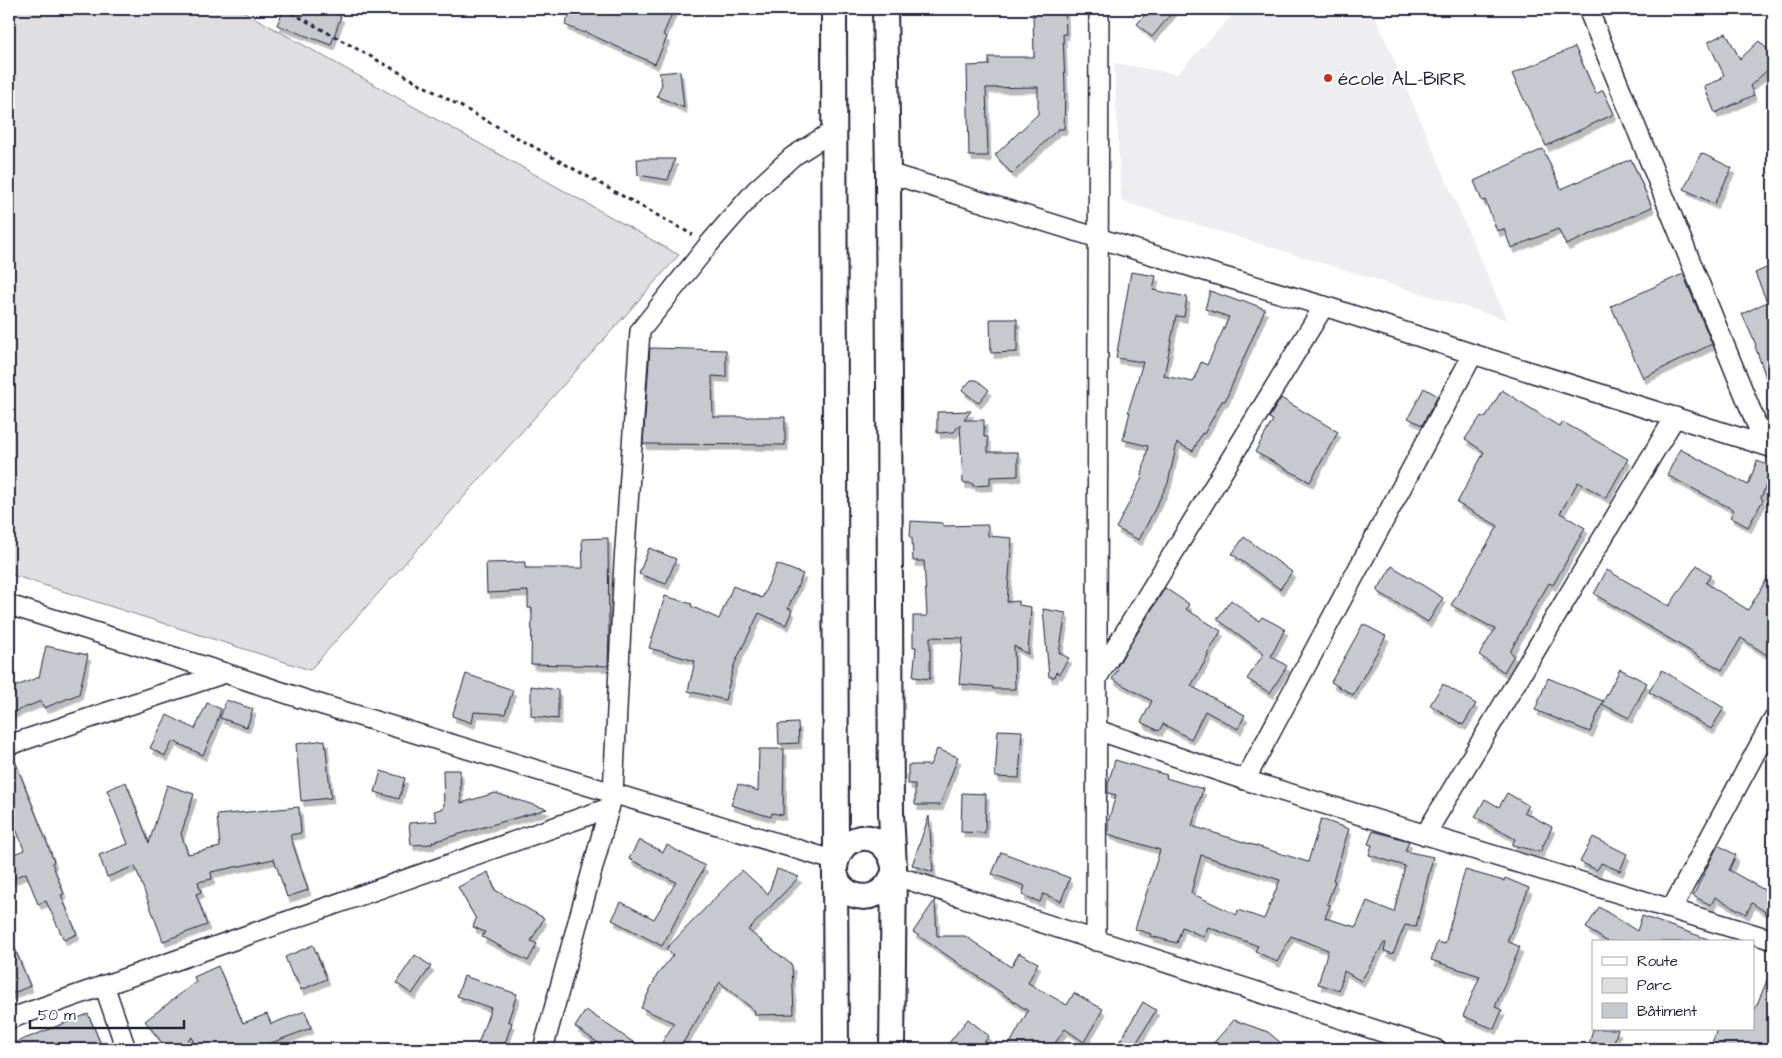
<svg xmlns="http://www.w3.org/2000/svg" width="1782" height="1058" font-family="'Architects Daughter',sans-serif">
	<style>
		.built { fill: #eeeef1 }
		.green { fill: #dfdfe2; stroke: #80808e }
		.building { fill: #c8c8cf; stroke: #22223b; fill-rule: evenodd; filter: url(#shadow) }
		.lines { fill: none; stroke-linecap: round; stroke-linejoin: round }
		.minor-casing { stroke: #22223b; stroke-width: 22 }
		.tertiary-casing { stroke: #22223b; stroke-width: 28 }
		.path { stroke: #22223b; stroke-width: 3; stroke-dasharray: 4 4; stroke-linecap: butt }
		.minor { stroke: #fff; stroke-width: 19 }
		.tertiary { stroke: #fff; stroke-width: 24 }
		.poi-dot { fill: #c8321e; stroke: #fff; stroke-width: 2 }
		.labels { text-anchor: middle; stroke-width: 4.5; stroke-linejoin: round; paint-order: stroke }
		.poi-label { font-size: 19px; fill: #22223b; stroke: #fff; text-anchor: start }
	</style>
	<defs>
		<filter id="shadow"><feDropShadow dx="3" dy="5.5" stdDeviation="0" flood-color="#0004"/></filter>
	</defs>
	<rect width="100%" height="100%" fill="#fff"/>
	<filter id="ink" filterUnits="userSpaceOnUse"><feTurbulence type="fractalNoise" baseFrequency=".02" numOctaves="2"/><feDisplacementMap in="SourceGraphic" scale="10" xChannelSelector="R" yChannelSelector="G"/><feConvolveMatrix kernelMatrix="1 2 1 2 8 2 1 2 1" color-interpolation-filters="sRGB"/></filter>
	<g filter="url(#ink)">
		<polygon class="built" points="1238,9 1372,9 1507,320 1121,201 1114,63 1177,74"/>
		<polygon class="green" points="9,9 239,9 679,255 310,670 9,574"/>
		<g class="building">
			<polygon points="284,9 323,9 341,16 331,45 277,25"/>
			<polygon points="572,9 674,9 663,35 667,37 655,64 585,32 584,33 565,25"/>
			<polygon points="1150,9 1175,9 1152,37 1137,24"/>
			<polygon points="1065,10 1066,34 1063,34 1065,87 1064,129 1058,129 1012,174 995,155 1038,114 1038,87 986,88 988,156 969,156 967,66 989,65 989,57 1034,57 1033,12"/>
			<polygon points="1726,33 1740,59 1759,41 1773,55 1773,65 1750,86 1754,95 1715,113 1704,86 1722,79 1721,77 1724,75 1708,42"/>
			<polygon points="1575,47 1596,94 1603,90 1614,114 1546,146 1512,74"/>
			<polygon points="680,71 684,108 657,96 662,84 659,73"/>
			<polygon points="1543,149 1561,189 1631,159 1652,207 1566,245 1558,229 1511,248 1504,229 1497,231 1485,200 1482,201 1474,181"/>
			<polygon points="1701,153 1732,168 1714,204 1684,189"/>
			<polygon points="637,159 675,159 668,180 638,175"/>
			<polygon points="1773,265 1773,391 1771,392 1755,346 1756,345 1742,314 1767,302 1755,273"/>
			<polygon points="1131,272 1156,276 1153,290 1187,297 1184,317 1176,316 1164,376 1193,382 1201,362 1207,365 1229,317 1205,309 1210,291 1241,302 1242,300 1265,309 1225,401 1222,401 1204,434 1202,433 1193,451 1177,443 1168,483 1139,540 1116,528 1141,480 1148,446 1123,440 1130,412 1128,412 1143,362 1116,358"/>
			<polygon points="1683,274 1712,344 1643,378 1611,306"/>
			<polygon points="990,319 1017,319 1017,352 991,353"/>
			<polygon points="650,348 726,350 726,377 712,376 713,417 785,417 785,445 643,444"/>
			<polygon points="971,380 977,380 989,390 978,403 962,390"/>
			<polygon points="1424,388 1438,396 1422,425 1408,418"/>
			<polygon points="1502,390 1560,427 1563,422 1628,459 1606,498 1578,482 1560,513 1585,528 1553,585 1549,583 1530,615 1510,652 1514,655 1504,672 1479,655 1495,629 1451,605 1498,526 1457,503 1484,452 1465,439 1481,416 1485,418"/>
			<polygon points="1281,398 1338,432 1310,482 1255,452 1273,420 1269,418"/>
			<polygon points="971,411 964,420 984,420 984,437 988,437 988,452 1018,452 1018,476 990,477 990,485 973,486 972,483 963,483 960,424 954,432 937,433 937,412"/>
			<polygon points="1680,449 1748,485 1757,461 1773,467 1761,498 1763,500 1748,527 1730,517 1734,510 1667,475"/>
			<polygon points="911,521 943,523 943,526 988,525 988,536 1012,538 1007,602 1019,601 1019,605 1031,607 1028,654 1014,646 1015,689 993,689 993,687 959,684 963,638 930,637 930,679 913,677 916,647 913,647 913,616 927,616 924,561 913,561 912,538 910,537"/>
			<polygon points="1244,537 1292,572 1280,589 1232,554"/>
			<polygon points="608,538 609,631 608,666 531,664 532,608 528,608 528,591 487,593 486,563 525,562 525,568 583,568 582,539"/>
			<polygon points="649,548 676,559 666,584 639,574"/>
			<polygon points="777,564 803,574 788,608 792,610 786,625 759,613 734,665 725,700 688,691 695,661 649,648 665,596 692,604 691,606 719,619 733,586 762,598"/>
			<polygon points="1697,565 1711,575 1706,583 1748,610 1773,569 1773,659 1741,638 1722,670 1594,594 1607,570 1669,606"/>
			<polygon points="1392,566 1443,598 1428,622 1377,591"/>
			<polygon points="1165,588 1189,604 1186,609 1221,631 1207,655 1208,656 1191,686 1245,715 1238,729 1205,711 1191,739 1163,724 1159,731 1141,722 1152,701 1112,679 1118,669 1116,668"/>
			<polygon points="1231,600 1259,621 1262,617 1285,629 1271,656 1287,666 1270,693 1247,679 1264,653 1217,619"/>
			<polygon points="1043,609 1066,613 1059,653 1069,658 1059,674 1056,672 1055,677 1049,677"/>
			<polygon points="1363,624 1386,636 1353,695 1331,682"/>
			<polygon points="46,646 88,655 79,694 44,708 41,701 9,714 9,689 39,677"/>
			<polygon points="1620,669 1647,683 1629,718 1602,704 1590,732 1535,710 1548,678 1603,701 1602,704"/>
			<polygon points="1662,670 1724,708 1711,729 1649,692"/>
			<polygon points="466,674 513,690 505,714 474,712 472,723 452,716"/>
			<polygon points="1443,684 1476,704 1463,725 1430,705"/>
			<polygon points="531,686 558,690 558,719 531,716"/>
			<polygon points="226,700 253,709 247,727 220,718"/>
			<polygon points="207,703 221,709 214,731 203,755 173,741 165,756 150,748 167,715 195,729"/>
			<polygon points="798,723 799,743 779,744 778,724"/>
			<polygon points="998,730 1022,731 1019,778 995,777"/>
			<polygon points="325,740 331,798 301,801 296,744"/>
			<polygon points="759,749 784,749 783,815 772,813 771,817 731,805 738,784 758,791"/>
			<polygon points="937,749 958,757 940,805 915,805 915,784 908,784 908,765 930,765"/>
			<polygon points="9,756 13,756 46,840 54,862 52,863 64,894 61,895 77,934 64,940 46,901 38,904 26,873 9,880 9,856 24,850 9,810"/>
			<path d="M1115 760 1167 775 1166 778 1203 789 1192 826 1308 862 1321 819 1349 829 1333 880 1335 881 1327 904 1330 905 1325 918 1356 927 1367 901 1394 912 1405 866 1369 855 1372 845 1368 844 1373 831 1409 841 1405 851 1433 857 1416 927 1405 925 1393 954 1384 951 1386 943H1384L1361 981 1344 971 1339 990 1318 984 1328 950 1291 936 1277 962 1255 951 1258 946 1208 927 1204 937 1182 927 1177 943 1150 936 1151 934 1135 929 1160 850 1108 834V822L1116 795 1108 793V784ZM1201 855 1280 880 1264 919 1238 910 1237 915 1191 893Z"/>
			<polygon points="443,770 460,770 461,803 495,793 547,809 432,842 432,844 411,845 409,823 437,821 434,811 444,808"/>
			<polygon points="381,771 405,778 399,799 375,792"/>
			<polygon points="126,782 149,843 167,785 194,794 181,834 188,854 220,847 217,815 299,807 301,833 290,835 308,890 287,897 274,859 211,872 212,879 198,882 201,892 196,894 207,925 163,941 135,866 107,877 99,855 128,844 107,790"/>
			<polygon points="962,793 986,794 985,833 961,832"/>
			<polygon points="1507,793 1528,805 1524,812 1552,827 1540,852 1512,845 1515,839 1475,817 1485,799 1499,807"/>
			<polygon points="929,816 933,872 912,865"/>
			<polygon points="1593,837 1627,854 1620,871 1601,863 1597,870 1580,862"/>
			<polygon points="639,840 663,852 667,845 705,866 662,946 612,920 621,902 654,919 676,882 629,859"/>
			<polygon points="1718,845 1736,855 1729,870 1773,895 1773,917 1752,903 1746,914 1715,897 1711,905 1693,896"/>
			<polygon points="1001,852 1070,878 1061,901 1043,894 1040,902 1022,895 1025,886 992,874"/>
			<polygon points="777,869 799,877 748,930 792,965 794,1014 755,1015 755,1011 720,982 679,1049 658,1049 674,1023 641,1008 657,975 673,955 666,949 742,870 768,894"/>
			<polygon points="1465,870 1504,881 1505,878 1529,888 1507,941 1520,947 1495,1007 1502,1010 1494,1029 1463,1016 1480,976 1431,960 1437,942 1445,944"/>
			<polygon points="488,872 495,890 544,918 531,941 537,944 528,961 482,937 485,932 473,927 476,919 458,887"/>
			<polygon points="935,900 937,936 965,936 1011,967 1019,953 1038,963 1028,983 1067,1005 1074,993 1103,1009 1084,1042 1065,1029 1051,1049 1007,1049 1028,1011 913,932"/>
			<polygon points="1599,907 1637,931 1642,916 1708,939 1708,942 1608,942 1586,928"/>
			<polygon points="9,934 30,986 9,995"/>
			<polygon points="313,945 327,979 301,990 295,976 293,977 285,957"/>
			<polygon points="415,955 431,966 412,994 396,983"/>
			<polygon points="218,966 243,1023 267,1014 271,1024 305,1011 311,1028 255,1049 195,1049 192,1037 178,1049 167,1049 145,1021 196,982 194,977"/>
			<polygon points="1773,966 1773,1049 1710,1049 1717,1029 1753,1029 1753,1014"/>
			<polygon points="464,976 517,994 508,1021 512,1023 503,1049 476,1049 491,1008 457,996"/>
			<polygon points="1143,1002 1156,1010 1133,1049 1115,1049"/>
			<polygon points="586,1010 643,1049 607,1049 575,1027"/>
			<polygon points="88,1014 103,1049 9,1049 9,1045"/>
			<polygon points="968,1019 989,1036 979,1049 944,1049"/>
			<polygon points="1234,1020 1268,1032 1288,1049 1208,1049"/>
			<polygon points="1593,1029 1618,1029 1612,1049 1588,1049"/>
		</g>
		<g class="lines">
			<defs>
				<g id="minor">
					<polyline points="1588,9 1765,445"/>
					<polyline points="888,173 1221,276 1324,306 1473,354 1773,448"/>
					<polyline points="9,605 225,673 303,699 836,861"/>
					<polyline points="1097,678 1324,306"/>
					<polyline points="1097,730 1245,780 1773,940"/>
					<polyline points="9,745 225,673"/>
					<polyline points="1245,780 1473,354"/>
					<polyline points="1425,835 1675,417"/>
					<polyline points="893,875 1435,1049"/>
					<polyline points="1672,908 1773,720"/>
					<polyline points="1096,941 1099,9"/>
					<polyline points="104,985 126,1049"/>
					<polyline points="9,1019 609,808"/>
					<polyline points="543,1049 613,794 624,562 640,331 709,244 756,190 792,157 833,131"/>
				</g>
				<g id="tertiary">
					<polyline points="834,9 836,861"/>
					<polyline points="885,9 888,173 891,813 894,866"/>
					<polyline points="835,871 836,1049"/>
					<path d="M892 1049 894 866C890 847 874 832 854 840 847 842 841 849 838 856 822 893 876 916 893 875"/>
				</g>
			</defs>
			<use href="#minor" class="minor-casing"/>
			<use href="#tertiary" class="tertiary-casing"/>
			<polyline class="path" points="285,9 693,235"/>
			<use href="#minor" class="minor"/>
			<use href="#tertiary" class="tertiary"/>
		</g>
	</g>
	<circle class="poi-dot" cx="1328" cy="78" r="5"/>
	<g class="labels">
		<g class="poi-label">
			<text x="1338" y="85">école AL-BIRR</text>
		</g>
	</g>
	<rect width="1782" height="1058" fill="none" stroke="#fff" stroke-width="30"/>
	<rect x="15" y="15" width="1752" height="1028" fill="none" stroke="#22223b" stroke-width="2" filter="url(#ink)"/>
	<rect x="1592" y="940" width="162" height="90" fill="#ffffff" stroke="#a7a7b1"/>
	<rect x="1602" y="957" width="25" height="8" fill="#ffffff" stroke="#a7a7b1"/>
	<text x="1637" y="966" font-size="15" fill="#22223b">Route</text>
	<rect x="1602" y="978" width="25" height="15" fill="#dfdfe2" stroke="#a7a7b1"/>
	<text x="1637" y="990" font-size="15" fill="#22223b">Parc</text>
	<rect x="1602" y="1003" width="25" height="15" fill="#c8c8cf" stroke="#a7a7b1"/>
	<text x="1637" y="1016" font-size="15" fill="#22223b">Bâtiment</text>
	<path d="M30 1020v8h154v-8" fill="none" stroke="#22223b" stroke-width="2.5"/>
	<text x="38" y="1020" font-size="15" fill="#22223b" stroke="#ffffff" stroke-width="4" paint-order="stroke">50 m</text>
</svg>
